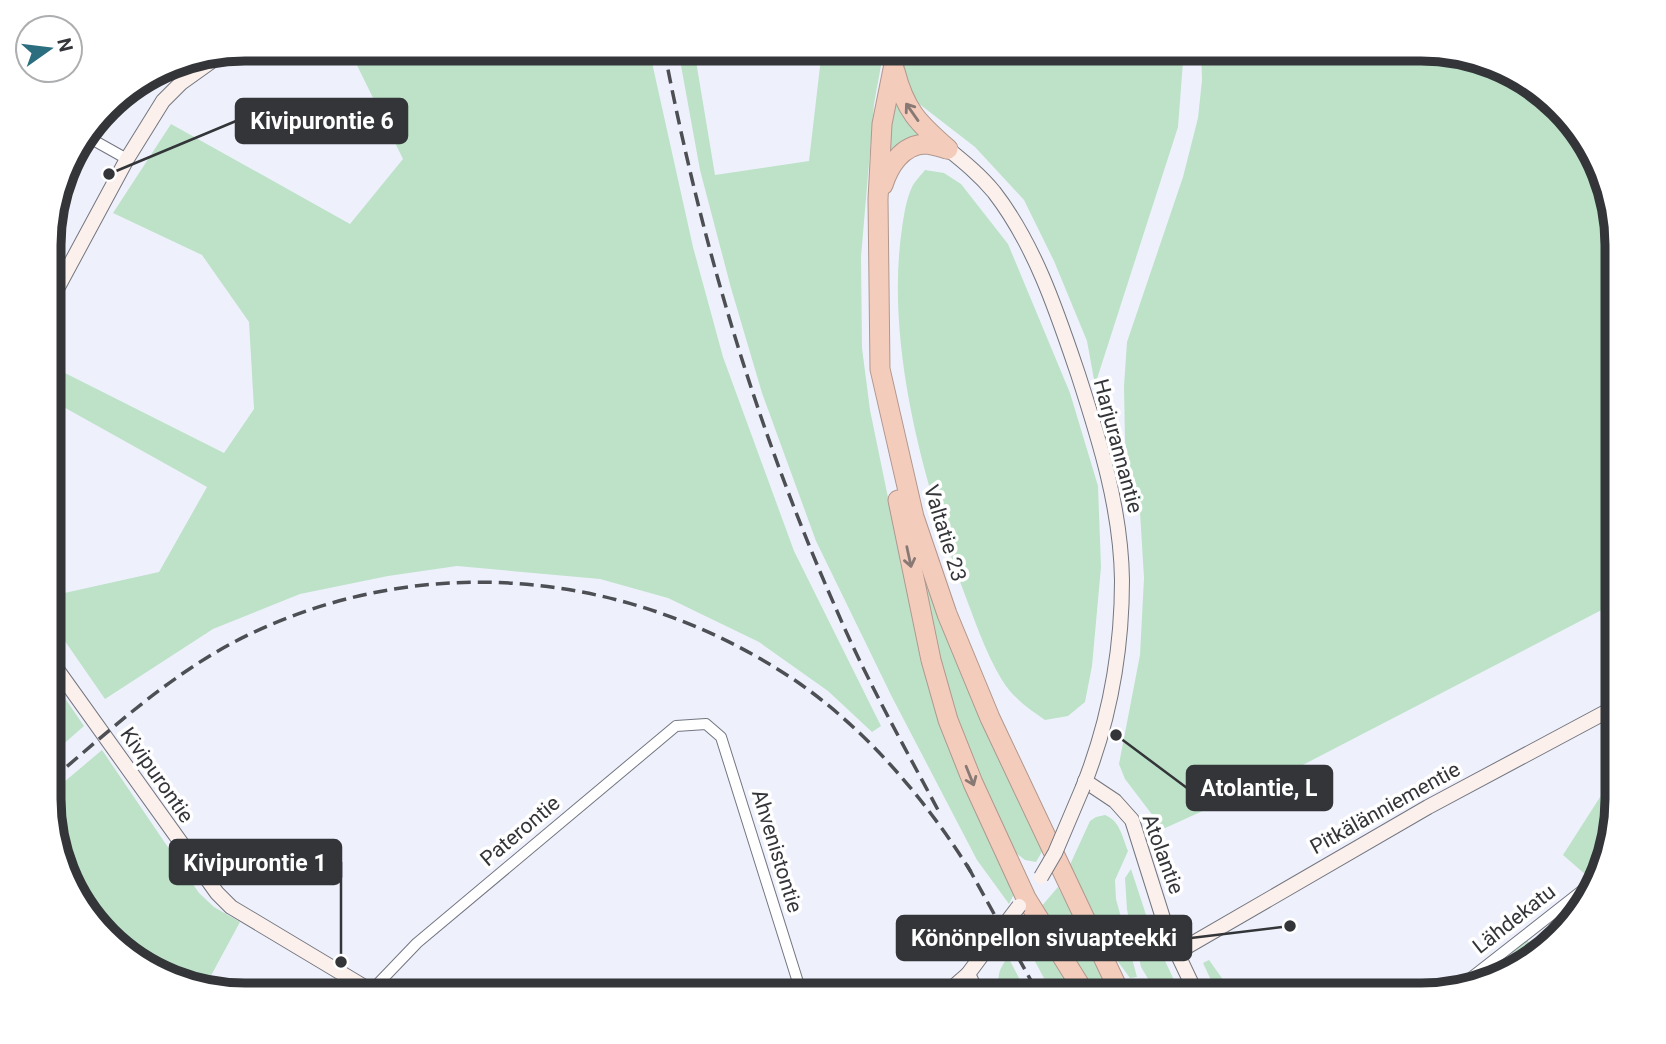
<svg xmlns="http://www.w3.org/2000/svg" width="1666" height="1044" font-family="Roboto,sans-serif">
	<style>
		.green { fill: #bde2c8 }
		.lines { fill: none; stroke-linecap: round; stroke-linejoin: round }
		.street-casing { stroke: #737680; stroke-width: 12 }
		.secondary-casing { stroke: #737680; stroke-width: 16 }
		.highway-casing { stroke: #b0978e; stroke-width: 21 }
		.street { stroke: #fff; stroke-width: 10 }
		.secondary { stroke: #fbf0eb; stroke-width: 14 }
		.highway { stroke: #f3ccbc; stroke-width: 19 }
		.rail { stroke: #4d4f54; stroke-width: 3.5; stroke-dasharray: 14 7; stroke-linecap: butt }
		.secondary-bridge-casing { stroke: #737680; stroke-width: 16; stroke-linecap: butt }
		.secondary-bridge { stroke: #fbf0eb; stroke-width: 14 }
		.oneway { stroke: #897974 }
		.labels { text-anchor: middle; stroke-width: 7; stroke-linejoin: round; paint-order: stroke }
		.street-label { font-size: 21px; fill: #333539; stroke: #fff }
		.rim { fill: none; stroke: #333539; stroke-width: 9 }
		.leader { fill: none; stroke: #333539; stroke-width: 2.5 }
		.callout-dot { fill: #333539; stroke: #fff; stroke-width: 2.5 }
		.callout { fill: #333539; stroke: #333539; stroke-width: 2.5 }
		.callout-label { font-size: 23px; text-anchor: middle; font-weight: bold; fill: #fff }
	</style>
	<rect width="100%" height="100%" fill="#eef1fc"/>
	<g class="green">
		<polygon points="349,49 649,49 693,247 723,357 794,551 881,726 872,732 828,691 759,642 668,598 600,579 457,566 388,576 300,594 213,629 105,699 51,621 51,596 159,572 207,487 51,400 51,366 224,453 254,409 249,322 202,255 113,213 171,124 350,224 403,159"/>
		<polygon points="678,49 694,49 715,175 809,161 822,49 884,49 874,104 861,257 862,348 870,410 921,658 975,812 1012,879 1014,894 1009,904 977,860 892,697 816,541 762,393 731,288 700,170"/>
		<polygon points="907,49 1184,49 1178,127 1095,385 1087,341 1054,261 1024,200 975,147 918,103 902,74"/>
		<polygon points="1201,49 1421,49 1529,82 1590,147 1617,232 1617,602 1295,769 1163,829 1125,779 1119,764 1140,655 1144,578 1140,512 1125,442 1124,386 1127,342 1183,177 1198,118 1202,80"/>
		<polygon points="893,98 901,112 929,139 901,142 886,154"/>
		<path d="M925 170 944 173 961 184 1008 244 1070 393 1098 486 1101 567 1092 666 1085 702 1068 716 1045 720C1029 709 1012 697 1002 680 985 652 974 618 962 587 923 480 885 343 902 228 904 215 906 200 912 187 915 181 921 175 925 170Z"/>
		<polygon points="906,521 952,651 1043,850 1036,862 1025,860 1016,853 965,748 950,707"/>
		<polygon points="51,678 84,726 51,755"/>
		<polygon points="102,750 199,893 214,907 240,922 207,983 137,962 76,897 51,824 51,793"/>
		<polygon points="1602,794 1617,807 1617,811 1598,865 1586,875 1563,855"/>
		<path d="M1105 815C1120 821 1122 836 1128 851L1115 880 1116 899 1137 977 1130 978 1111 952 1068 869 1090 821 1096 817Z"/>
		<polygon points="1131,869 1152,933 1181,995 1160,995 1153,987 1141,967 1127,910 1125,878"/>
		<polygon points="1058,887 1113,995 1094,995 1040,908"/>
		<polygon points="1033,929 1038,931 1063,971 1065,987 1069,995 1053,995 1023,939"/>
		<polygon points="1527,940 1537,952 1518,969 1482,980"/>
		<path d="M1008 957 1028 995H1001C997 977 997 972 1008 957Z"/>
		<polygon points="1209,960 1234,995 1218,995 1203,963"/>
	</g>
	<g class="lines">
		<defs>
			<g id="street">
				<polyline points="86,136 127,159"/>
				<polyline points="1459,987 1593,882"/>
				<polyline points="371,991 417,943 676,726 706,724 721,737 802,995"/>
			</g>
			<g id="secondary">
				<path d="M948 149C964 162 980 175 994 192 1035 245 1057 312 1078 374 1100 442 1121 509 1122 580 1122 651 1109 722 1083 787"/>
				<polyline points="51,300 127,159 163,101 181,83 223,53"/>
				<polyline points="51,661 217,893 231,907 378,995"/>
				<polyline points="1085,781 1115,801 1132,820 1168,934 1197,995"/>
				<polyline points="1176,953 1428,807 1617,706"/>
				<polyline points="968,974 978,995"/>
				<polyline points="944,995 968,974 991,943"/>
			</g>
			<g id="highway">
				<polyline points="897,49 882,124 878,199 880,369 914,517 947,614 990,718 1121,995"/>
				<path d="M895 71C905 110 918 123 948 149"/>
				<path d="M883 185C889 166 902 145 925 144 931 144 940 147 947 149"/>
				<polyline points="898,500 931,660 948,720 973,783 1026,898 1086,995"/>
			</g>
		</defs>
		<use href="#street" class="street-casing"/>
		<use href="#secondary" class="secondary-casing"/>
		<use href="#highway" class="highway-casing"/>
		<use href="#street" class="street"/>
		<use href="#secondary" class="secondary"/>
		<use href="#highway" class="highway"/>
		<g class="rail">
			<path d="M664 49C701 243 757 430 837 611 866 679 903 744 938 810"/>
			<path d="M51 780C115 726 176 669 252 633 431 549 634 572 796 681 867 730 926 800 971 872"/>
			<polyline points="967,865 1039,995"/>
		</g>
		<defs>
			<g id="secondary-bridge">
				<polyline points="1041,877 1055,853 1083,787"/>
				<polyline points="991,943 1019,906"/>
			</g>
		</defs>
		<use href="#secondary-bridge" class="secondary-bridge-casing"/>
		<use href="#secondary-bridge" class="secondary-bridge"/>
	</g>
	<defs><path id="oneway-shaft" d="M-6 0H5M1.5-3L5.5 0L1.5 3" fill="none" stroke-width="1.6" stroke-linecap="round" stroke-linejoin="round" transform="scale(1.75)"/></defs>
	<g class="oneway">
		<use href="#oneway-shaft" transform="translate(912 112) rotate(-125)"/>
		<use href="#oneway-shaft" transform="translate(909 557) rotate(78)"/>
		<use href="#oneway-shaft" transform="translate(970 776) rotate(68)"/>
	</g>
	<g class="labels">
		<g class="street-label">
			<text transform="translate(1118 446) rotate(75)" y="7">Harjurannantie</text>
			<text transform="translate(945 533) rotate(73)" y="7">Valtatie 23</text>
			<text transform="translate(157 775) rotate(55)" y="7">Kivipurontie</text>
			<text transform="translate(1385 808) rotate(-29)" y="7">Pitkälänniementie</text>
			<text transform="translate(520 831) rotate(-40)" y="7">Paterontie</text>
			<text transform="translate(777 851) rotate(73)" y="7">Ahvenistontie</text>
			<text transform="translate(1163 854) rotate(70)" y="7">Atolantie</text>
			<text transform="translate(1514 919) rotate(-38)" y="7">Lähdekatu</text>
		</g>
	</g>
	<path d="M0 0H1666V1044H0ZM245 61H1421A184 184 0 0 1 1605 245V799A184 184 0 0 1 1421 983H245A184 184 0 0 1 61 799V245A184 184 0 0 1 245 61Z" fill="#fff" fill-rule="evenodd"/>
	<path class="rim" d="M245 61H1421A184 184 0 0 1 1605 245V799A184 184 0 0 1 1421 983H245A184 184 0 0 1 61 799V245A184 184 0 0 1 245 61Z"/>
	<path class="leader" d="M109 174L236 121M1116 735L1187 788M341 962L341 862M1290 926L1191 938"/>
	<g class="callout-dot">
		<circle cx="109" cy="174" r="7"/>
		<circle cx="1116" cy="735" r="7"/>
		<circle cx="341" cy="962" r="7"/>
		<circle cx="1290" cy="926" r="7"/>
	</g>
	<g class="callout">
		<rect x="236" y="99" width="171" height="44" rx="7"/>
		<rect x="1187" y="766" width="145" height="44" rx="7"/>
		<rect x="170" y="840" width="171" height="44" rx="7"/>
		<rect x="897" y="916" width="294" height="44" rx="7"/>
	</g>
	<g class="callout-label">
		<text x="322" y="129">Kivipurontie 6</text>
		<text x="1259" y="796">Atolantie, L</text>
		<text x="255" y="871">Kivipurontie 1</text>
		<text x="1044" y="946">Könönpellon sivuapteekki</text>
	</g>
	<g transform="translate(49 49) rotate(76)"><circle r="33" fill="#ffffff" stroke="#adaeb0" stroke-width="2"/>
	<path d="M0-5L12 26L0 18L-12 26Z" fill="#2a6e7f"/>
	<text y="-10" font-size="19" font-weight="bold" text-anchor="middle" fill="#333539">N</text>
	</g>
</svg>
